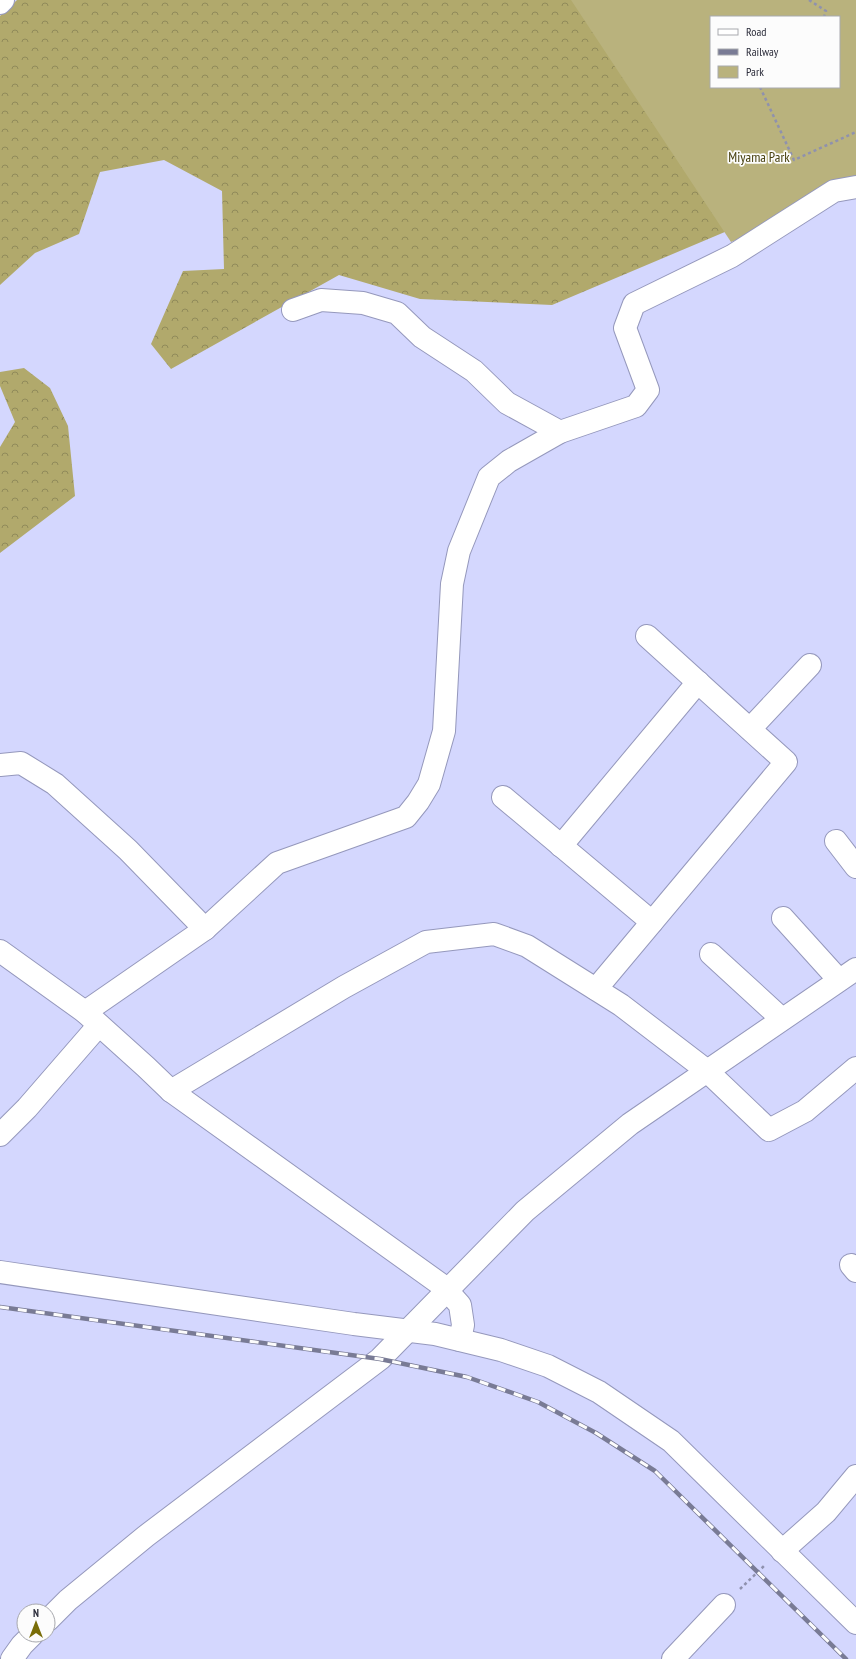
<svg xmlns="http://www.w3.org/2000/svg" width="856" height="1659" font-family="'PT Sans Narrow',sans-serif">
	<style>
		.forest { fill: url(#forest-crowns) }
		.park { fill: #b9b27d; fill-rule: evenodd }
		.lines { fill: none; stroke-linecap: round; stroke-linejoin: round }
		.minor-casing { stroke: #9598bc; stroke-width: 24 }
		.path { stroke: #8f91ae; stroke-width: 2.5; stroke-dasharray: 3 3; stroke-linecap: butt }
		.minor { stroke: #fff; stroke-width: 22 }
		.rail-casing { stroke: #797b95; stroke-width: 4.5 }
		.rail { stroke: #fcfcfc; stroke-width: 3; stroke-dasharray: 9; stroke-linecap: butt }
		.labels { text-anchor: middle; stroke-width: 3.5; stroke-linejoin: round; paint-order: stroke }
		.park-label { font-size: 14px; fill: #47400f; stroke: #fcfcfc }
	</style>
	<defs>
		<pattern id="forest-crowns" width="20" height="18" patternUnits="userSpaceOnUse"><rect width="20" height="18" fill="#b1a96c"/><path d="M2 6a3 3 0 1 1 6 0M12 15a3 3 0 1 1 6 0" fill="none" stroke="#908a5a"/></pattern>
	</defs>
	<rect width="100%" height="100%" fill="#d4d7fe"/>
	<g class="forest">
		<polygon points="17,0 589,0 739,226 552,305 420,299 339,275 171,369 151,344 183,271 224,269 222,191 164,160 100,172 79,234 35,253 0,285 0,16"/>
		<polygon points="24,368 50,388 68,426 75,496 0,553 0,447 15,422 0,386 0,372"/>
	</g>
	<path class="park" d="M571 0H856V193L731 242ZM711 17H839V87H711Z"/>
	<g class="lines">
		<defs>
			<g id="minor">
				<polyline points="0,3 3,0"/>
				<polyline points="293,310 321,300 363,303 397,313 422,337 474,371 507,403 560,432"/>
				<polyline points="750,729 810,665"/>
				<polyline points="0,765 21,763 55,784 128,850 205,929"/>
				<polyline points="503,797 652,922"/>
				<polyline points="836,841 856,867"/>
				<polyline points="561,846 698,682"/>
				<polyline points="783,918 839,980"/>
				<polyline points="0,951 85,1012 146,1067 171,1091 443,1286 460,1305 463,1325 460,1340"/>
				<polyline points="711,954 782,1019"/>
				<polyline points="596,989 786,762 647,636"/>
				<polyline points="85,1012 205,929 277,863 406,817 418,802 429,784 444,731 452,584 459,551 489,477 509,461 560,432 636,406 648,390 625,328 634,304 732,256 834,191 856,187"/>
				<polyline points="171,1091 344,987 426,942 494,934 527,946 621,1005 706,1070 769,1130 805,1111 856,1068"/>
				<polyline points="0,1135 27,1108 99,1025"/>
				<polyline points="851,1265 856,1271"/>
				<polyline points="0,1272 354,1324 435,1334 501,1350 548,1366 599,1392 671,1441 856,1623"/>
				<polyline points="782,1551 826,1512 856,1476"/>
				<polyline points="48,1620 68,1600 146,1536 380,1359 525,1211 630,1124 856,969"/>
				<polyline points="12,1659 22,1645 32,1635"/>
				<polyline points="673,1659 724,1605"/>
			</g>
		</defs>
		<use href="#minor" class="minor-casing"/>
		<g class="path">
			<polyline points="809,0 826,11 824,17"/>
			<polyline points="760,87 794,160 856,132"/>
			<polyline points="740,1589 764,1566"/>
		</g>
		<use href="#minor" class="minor"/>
		<defs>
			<polyline id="rail" points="0,1307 380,1359 467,1377 538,1402 596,1433 655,1471 846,1659"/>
		</defs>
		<use href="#rail" class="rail-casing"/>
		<use href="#rail" class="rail"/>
	</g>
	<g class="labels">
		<g class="park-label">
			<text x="759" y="162">Miyama Park</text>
		</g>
	</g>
	<rect x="710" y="16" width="130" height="72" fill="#fcfcfc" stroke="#a8a9ae"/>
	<rect x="718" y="29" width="20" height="6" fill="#ffffff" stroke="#a8a9ae"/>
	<text x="746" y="36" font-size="12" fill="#2b2c3a">Road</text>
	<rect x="718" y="49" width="20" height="6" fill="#797b95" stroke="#a8a9ae"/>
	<text x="746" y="56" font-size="12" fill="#2b2c3a">Railway</text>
	<rect x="718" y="66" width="20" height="12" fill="#b9b27d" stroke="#a8a9ae"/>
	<text x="746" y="76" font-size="12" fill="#2b2c3a">Park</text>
	<g transform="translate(36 1623)"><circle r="19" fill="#fcfcfc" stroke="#a8a9ae"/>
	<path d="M0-3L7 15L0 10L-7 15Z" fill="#796d08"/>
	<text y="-6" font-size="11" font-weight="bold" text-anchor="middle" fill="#2b2c3a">N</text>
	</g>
</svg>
